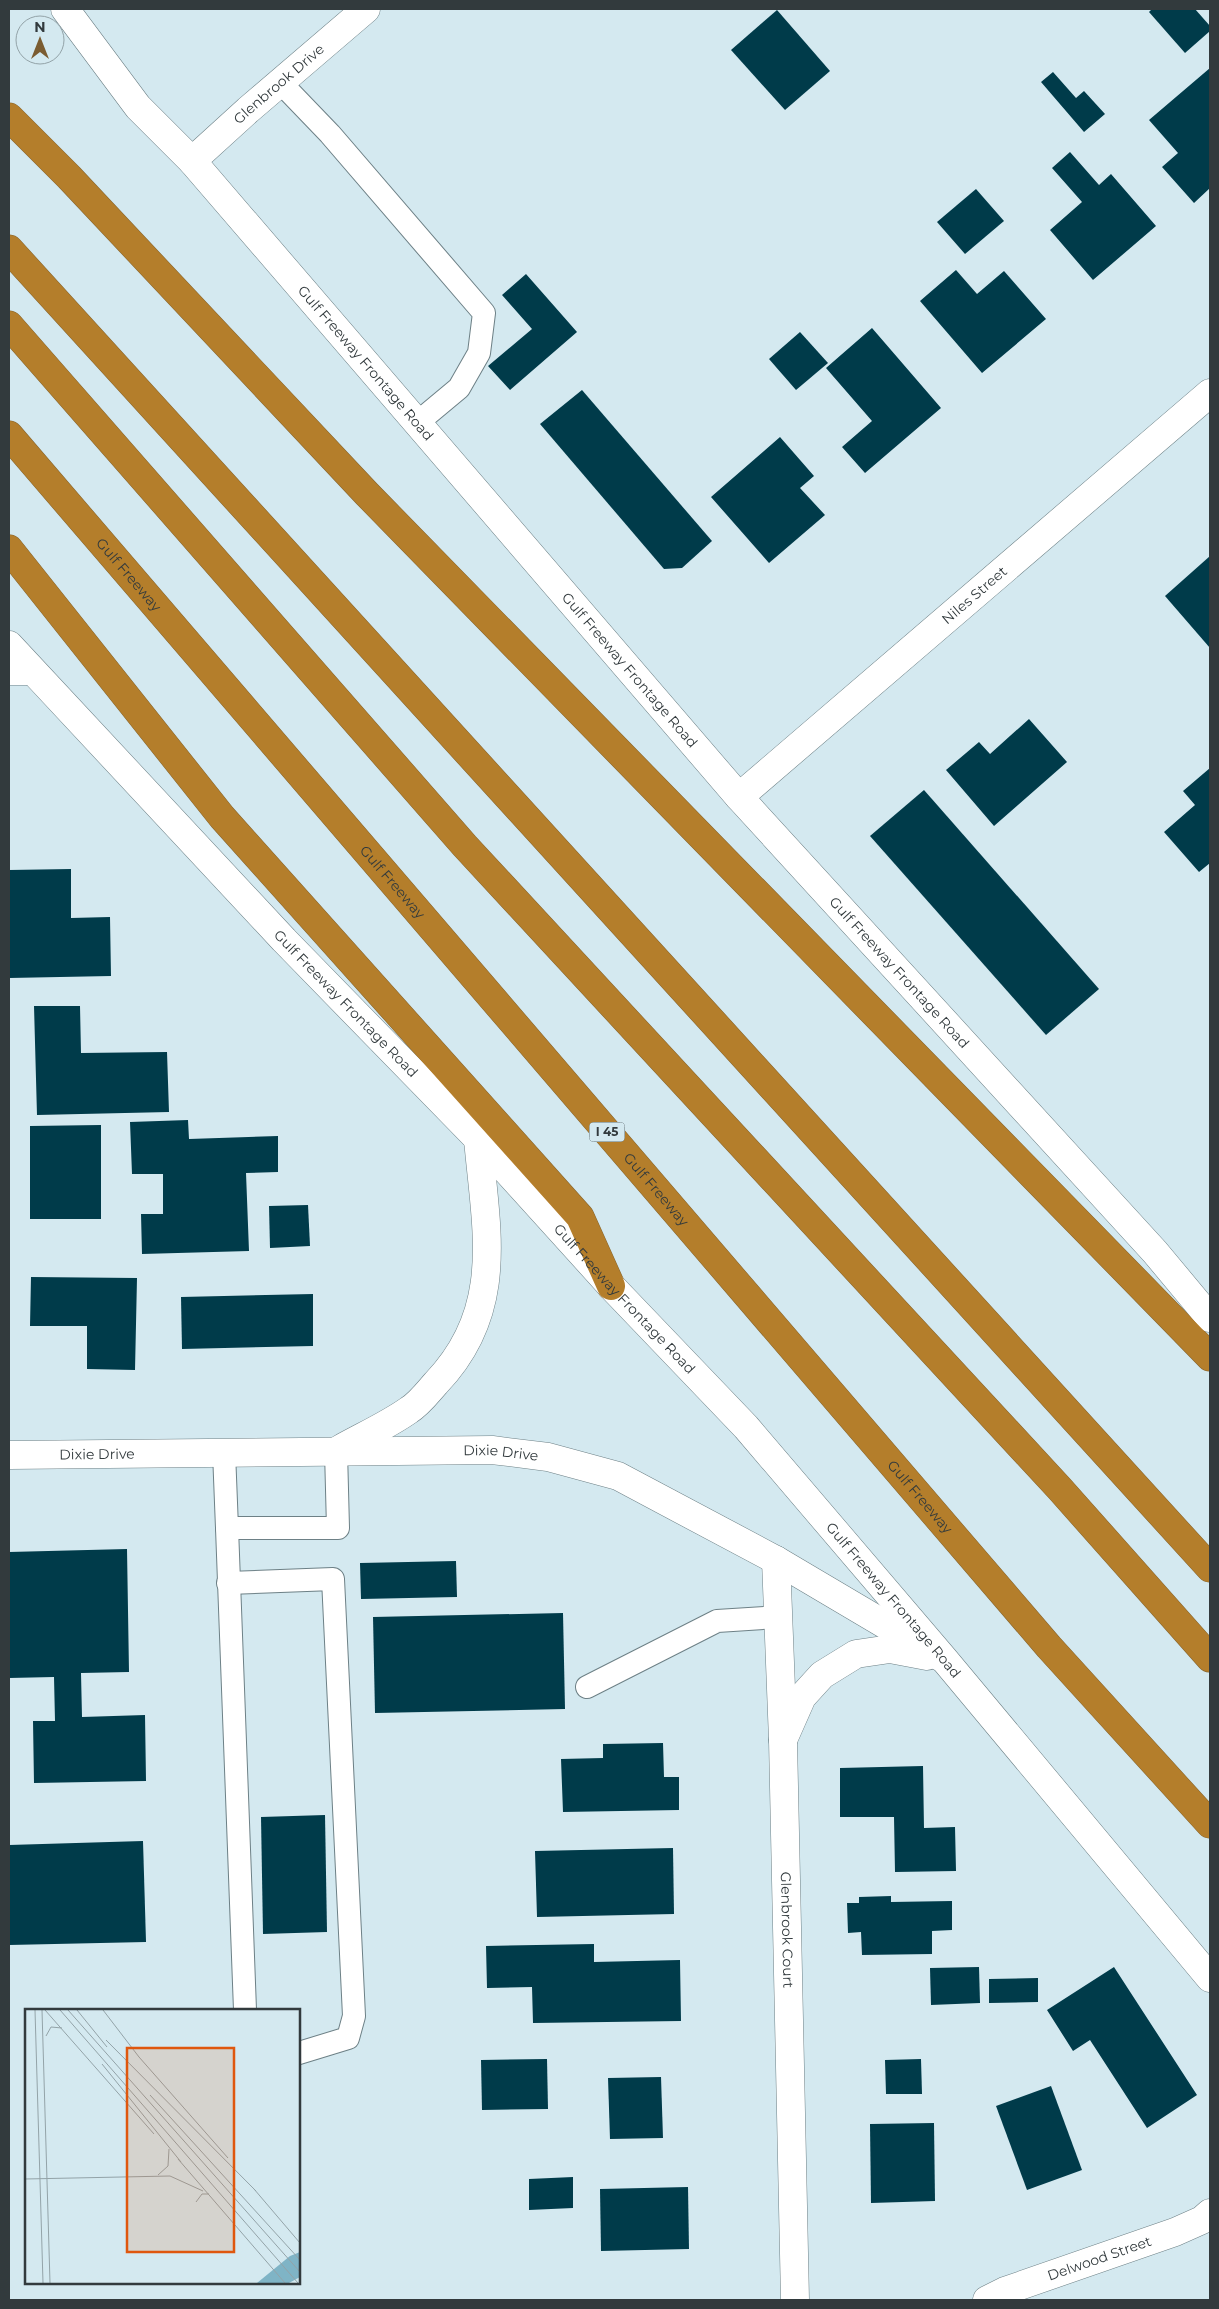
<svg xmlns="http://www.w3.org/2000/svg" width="1219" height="2309" font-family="Montserrat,sans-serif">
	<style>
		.building { fill: #003b4a }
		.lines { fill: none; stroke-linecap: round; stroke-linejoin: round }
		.service-casing { stroke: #6d8086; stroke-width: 24 }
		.minor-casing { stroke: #6d8086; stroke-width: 29 }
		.tertiary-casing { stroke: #6d8086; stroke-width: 29 }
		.secondary-casing { stroke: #6d8086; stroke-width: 29 }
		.motorway-casing { stroke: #866631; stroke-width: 29 }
		.service { stroke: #fff; stroke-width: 22 }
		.minor { stroke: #fff; stroke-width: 28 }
		.tertiary { stroke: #fff; stroke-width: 28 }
		.secondary { stroke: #fff; stroke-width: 28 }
		.motorway { stroke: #b47e2b; stroke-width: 28 }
		.labels { text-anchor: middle; stroke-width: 5; stroke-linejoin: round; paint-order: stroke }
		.shield { fill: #d4e9f0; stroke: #636e73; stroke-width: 1 }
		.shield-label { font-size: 12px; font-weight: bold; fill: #323a3d }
		.street-label { font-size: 14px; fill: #323a3d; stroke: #d4e9f0 }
		.inset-road { fill: none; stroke: #93a3a8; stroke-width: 1 }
		.view { fill: #df570e; fill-opacity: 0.15; stroke: #df570e; stroke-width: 2.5 }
		.inset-edge { fill: none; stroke: #323a3d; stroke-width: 2.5 }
	</style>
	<rect width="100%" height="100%" fill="#d4e9f0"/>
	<g class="building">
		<polygon points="1152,9 1195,9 1210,26 1210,31 1185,53 1149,12"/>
		<polygon points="777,10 830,71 785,110 731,50"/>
		<polygon points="1210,68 1210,188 1194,203 1162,167 1178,153 1149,120"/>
		<polygon points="1053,72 1076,98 1084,91 1105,114 1084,132 1041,82"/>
		<polygon points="1070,152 1099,185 1111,174 1156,226 1093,280 1050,230 1082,202 1052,168"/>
		<polygon points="976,189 1004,221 965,254 937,222"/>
		<polygon points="956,270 977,294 1004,271 1046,319 982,373 920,301"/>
		<polygon points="526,274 577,332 510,390 488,366 532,329 502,295"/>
		<polygon points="872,328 941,408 865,473 842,447 872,421 826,368"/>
		<polygon points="800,332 828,363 796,390 769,359"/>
		<polygon points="582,390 712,541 682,568 664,569 540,424"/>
		<polygon points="780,437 814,476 800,488 825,515 769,563 711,497"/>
		<polygon points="1210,556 1210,648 1165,596"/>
		<polygon points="1029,719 1067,762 994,826 946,770 979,742 990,754"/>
		<polygon points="1210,768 1210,863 1199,872 1164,832 1195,805 1183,791"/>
		<polygon points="924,790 1099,989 1046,1035 870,836"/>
		<polygon points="71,869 71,918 110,917 111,976 9,978 9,870"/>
		<polygon points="34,1006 80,1006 81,1053 167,1052 169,1112 37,1115"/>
		<polygon points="188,1120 189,1139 278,1136 278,1172 246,1173 249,1251 142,1254 141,1214 163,1214 163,1174 132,1174 130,1122"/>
		<polygon points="101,1125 101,1219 30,1219 30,1126"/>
		<polygon points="308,1205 310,1246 270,1248 269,1206"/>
		<polygon points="31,1277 137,1278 135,1370 87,1369 87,1326 30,1326"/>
		<polygon points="313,1294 313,1346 182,1349 181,1297"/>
		<polygon points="127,1549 129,1672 81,1673 82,1717 145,1715 146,1781 34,1783 33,1721 55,1721 54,1677 9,1678 9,1552"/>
		<polygon points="456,1561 457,1597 361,1599 360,1563"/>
		<polygon points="563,1613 565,1709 375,1713 373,1617"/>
		<polygon points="663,1743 664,1777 679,1777 679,1810 563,1812 561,1759 603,1758 603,1744"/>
		<polygon points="923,1766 924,1828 955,1827 956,1871 895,1872 894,1817 840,1817 840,1768"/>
		<polygon points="325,1815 327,1932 263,1934 261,1817"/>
		<polygon points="143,1841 146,1942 9,1945 9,1845"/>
		<polygon points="673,1848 674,1914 537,1917 535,1851"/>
		<polygon points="891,1896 891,1902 952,1901 952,1930 932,1931 932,1954 862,1955 861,1932 848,1933 847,1903 859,1903 859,1897"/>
		<polygon points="594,1944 594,1962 680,1960 681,2021 533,2023 532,1987 487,1988 486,1946"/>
		<polygon points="979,1967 980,2003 931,2005 930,1968"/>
		<polygon points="1114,1967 1197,2095 1147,2128 1090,2040 1073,2051 1047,2010"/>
		<polygon points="1038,1978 1038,2002 989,2003 989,1979"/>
		<polygon points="547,2059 548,2109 482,2110 481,2060"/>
		<polygon points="921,2059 922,2094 886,2094 885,2060"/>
		<polygon points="661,2077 663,2138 610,2139 608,2078"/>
		<polygon points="1051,2086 1082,2170 1027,2190 996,2106"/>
		<polygon points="934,2123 935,2201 871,2203 870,2124"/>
		<polygon points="573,2177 573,2208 529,2210 529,2179"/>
		<polygon points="688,2187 689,2249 601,2251 600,2189"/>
	</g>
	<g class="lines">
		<defs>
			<g id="service">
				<polyline points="280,82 330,134 484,313 479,353 459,388 417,423"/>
				<polyline points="224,1452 227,1528 338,1528 336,1451"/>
				<polyline points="227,1528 245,2010"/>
				<polyline points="228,1583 333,1579 354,2016 348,2038 299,2053"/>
				<polyline points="587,1687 717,1621 778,1617"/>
			</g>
			<g id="minor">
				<path id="s1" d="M192 161 248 110 366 9"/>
				<polyline points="9,671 31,671"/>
				<path id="s2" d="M739 797 1210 393"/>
				<path id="s3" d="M776 1560 783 1740 795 2300"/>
				<path id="s4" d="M987 2300 1005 2291 1175 2232 1202 2220 1210 2213"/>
			</g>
			<g id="tertiary">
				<path d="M340 1449C363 1436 388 1425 409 1410 419 1404 428 1392 436 1383 506 1310 486 1230 478 1139"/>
				<path id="s5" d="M9 1455 492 1450 548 1457 618 1476 776 1560 940 1657"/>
				<polyline points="783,1740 802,1697 822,1675 856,1654 890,1649 927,1656"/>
			</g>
			<g id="secondary">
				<path id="s6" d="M65 9 138 107 192 161 739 797 1155 1252 1210 1318"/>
				<path id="s7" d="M9 645 284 940 478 1139 611 1286 746 1427 944 1659 1210 1978"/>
			</g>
			<g id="motorway">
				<polyline points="9,117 69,177 367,494 1210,1357"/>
				<polyline points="9,249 1210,1568"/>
				<polyline points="9,325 465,846 1060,1489 1210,1658"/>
				<path id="s8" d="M9 435 1049 1647 1210 1824"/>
				<polyline points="9,549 222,817 580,1217 611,1286"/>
			</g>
		</defs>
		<use href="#service" class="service-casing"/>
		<use href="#minor" class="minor-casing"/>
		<use href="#tertiary" class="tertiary-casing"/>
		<use href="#secondary" class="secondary-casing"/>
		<use href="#motorway" class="motorway-casing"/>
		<use href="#service" class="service"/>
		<use href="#minor" class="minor"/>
		<use href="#tertiary" class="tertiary"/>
		<use href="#secondary" class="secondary"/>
		<use href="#motorway" class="motorway"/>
	</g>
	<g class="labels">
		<rect class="shield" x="589.5" y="1122.5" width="35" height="19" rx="4"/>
		<g class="shield-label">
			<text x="607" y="1136">I 45</text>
		</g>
		<g class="street-label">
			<text dy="5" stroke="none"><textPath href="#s1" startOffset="116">Glenbrook Drive</textPath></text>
			<text dy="5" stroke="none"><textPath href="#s6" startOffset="465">Gulf Freeway Frontage Road</textPath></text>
			<text dy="5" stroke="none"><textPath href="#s8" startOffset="184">Gulf Freeway</textPath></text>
			<text dy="5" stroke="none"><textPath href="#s2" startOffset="310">Niles Street</textPath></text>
			<text dy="5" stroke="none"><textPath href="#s6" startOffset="870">Gulf Freeway Frontage Road</textPath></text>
			<text dy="5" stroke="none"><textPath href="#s8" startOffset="589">Gulf Freeway</textPath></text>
			<text dy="5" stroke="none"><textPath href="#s6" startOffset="1275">Gulf Freeway Frontage Road</textPath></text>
			<text dy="5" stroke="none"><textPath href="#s7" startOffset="492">Gulf Freeway Frontage Road</textPath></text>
			<text dy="5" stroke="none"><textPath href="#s8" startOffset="994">Gulf Freeway</textPath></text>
			<text dy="5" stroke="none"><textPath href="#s7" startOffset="898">Gulf Freeway Frontage Road</textPath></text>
			<text dy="5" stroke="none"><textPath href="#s5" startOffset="492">Dixie Drive</textPath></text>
			<text dy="5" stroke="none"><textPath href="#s5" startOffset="88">Dixie Drive</textPath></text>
			<text dy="5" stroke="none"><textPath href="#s8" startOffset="1399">Gulf Freeway</textPath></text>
			<text dy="5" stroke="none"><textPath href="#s7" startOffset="1302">Gulf Freeway Frontage Road</textPath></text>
			<text dy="5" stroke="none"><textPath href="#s3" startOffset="370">Glenbrook Court</textPath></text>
			<text dy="5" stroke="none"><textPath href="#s4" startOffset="120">Delwood Street</textPath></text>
		</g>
	</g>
	<g transform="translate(25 2009)">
		<rect width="275" height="275" fill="#d4e9f0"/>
		<path d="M275 243V268L264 274H232L265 247Z" fill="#7fb4c6"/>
		<path class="inset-road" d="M10 1 18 274M17 1 25 274M20 1 129 125M35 1 273 274M43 1 275 263M52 1 82 38M78 1 114 48 203 149M21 27 26 18 37 19M81 31 231 182M77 55 156 153M125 86 275 251M153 150 260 274M133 166 143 157 144 140M0 170 145 167 178 182M229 180 275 234M171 193 177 185H184"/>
		<path class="view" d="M102 39H209V243H102Z"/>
		<rect width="275" height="275" class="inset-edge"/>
	</g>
	<rect width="1219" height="2309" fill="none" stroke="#323a3d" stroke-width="20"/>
	<g transform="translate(40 40)"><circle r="24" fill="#d4e9f0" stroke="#93a3a8"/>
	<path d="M0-4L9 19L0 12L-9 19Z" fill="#7b5c31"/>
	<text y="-8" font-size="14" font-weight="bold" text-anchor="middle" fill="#323a3d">N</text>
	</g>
</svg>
